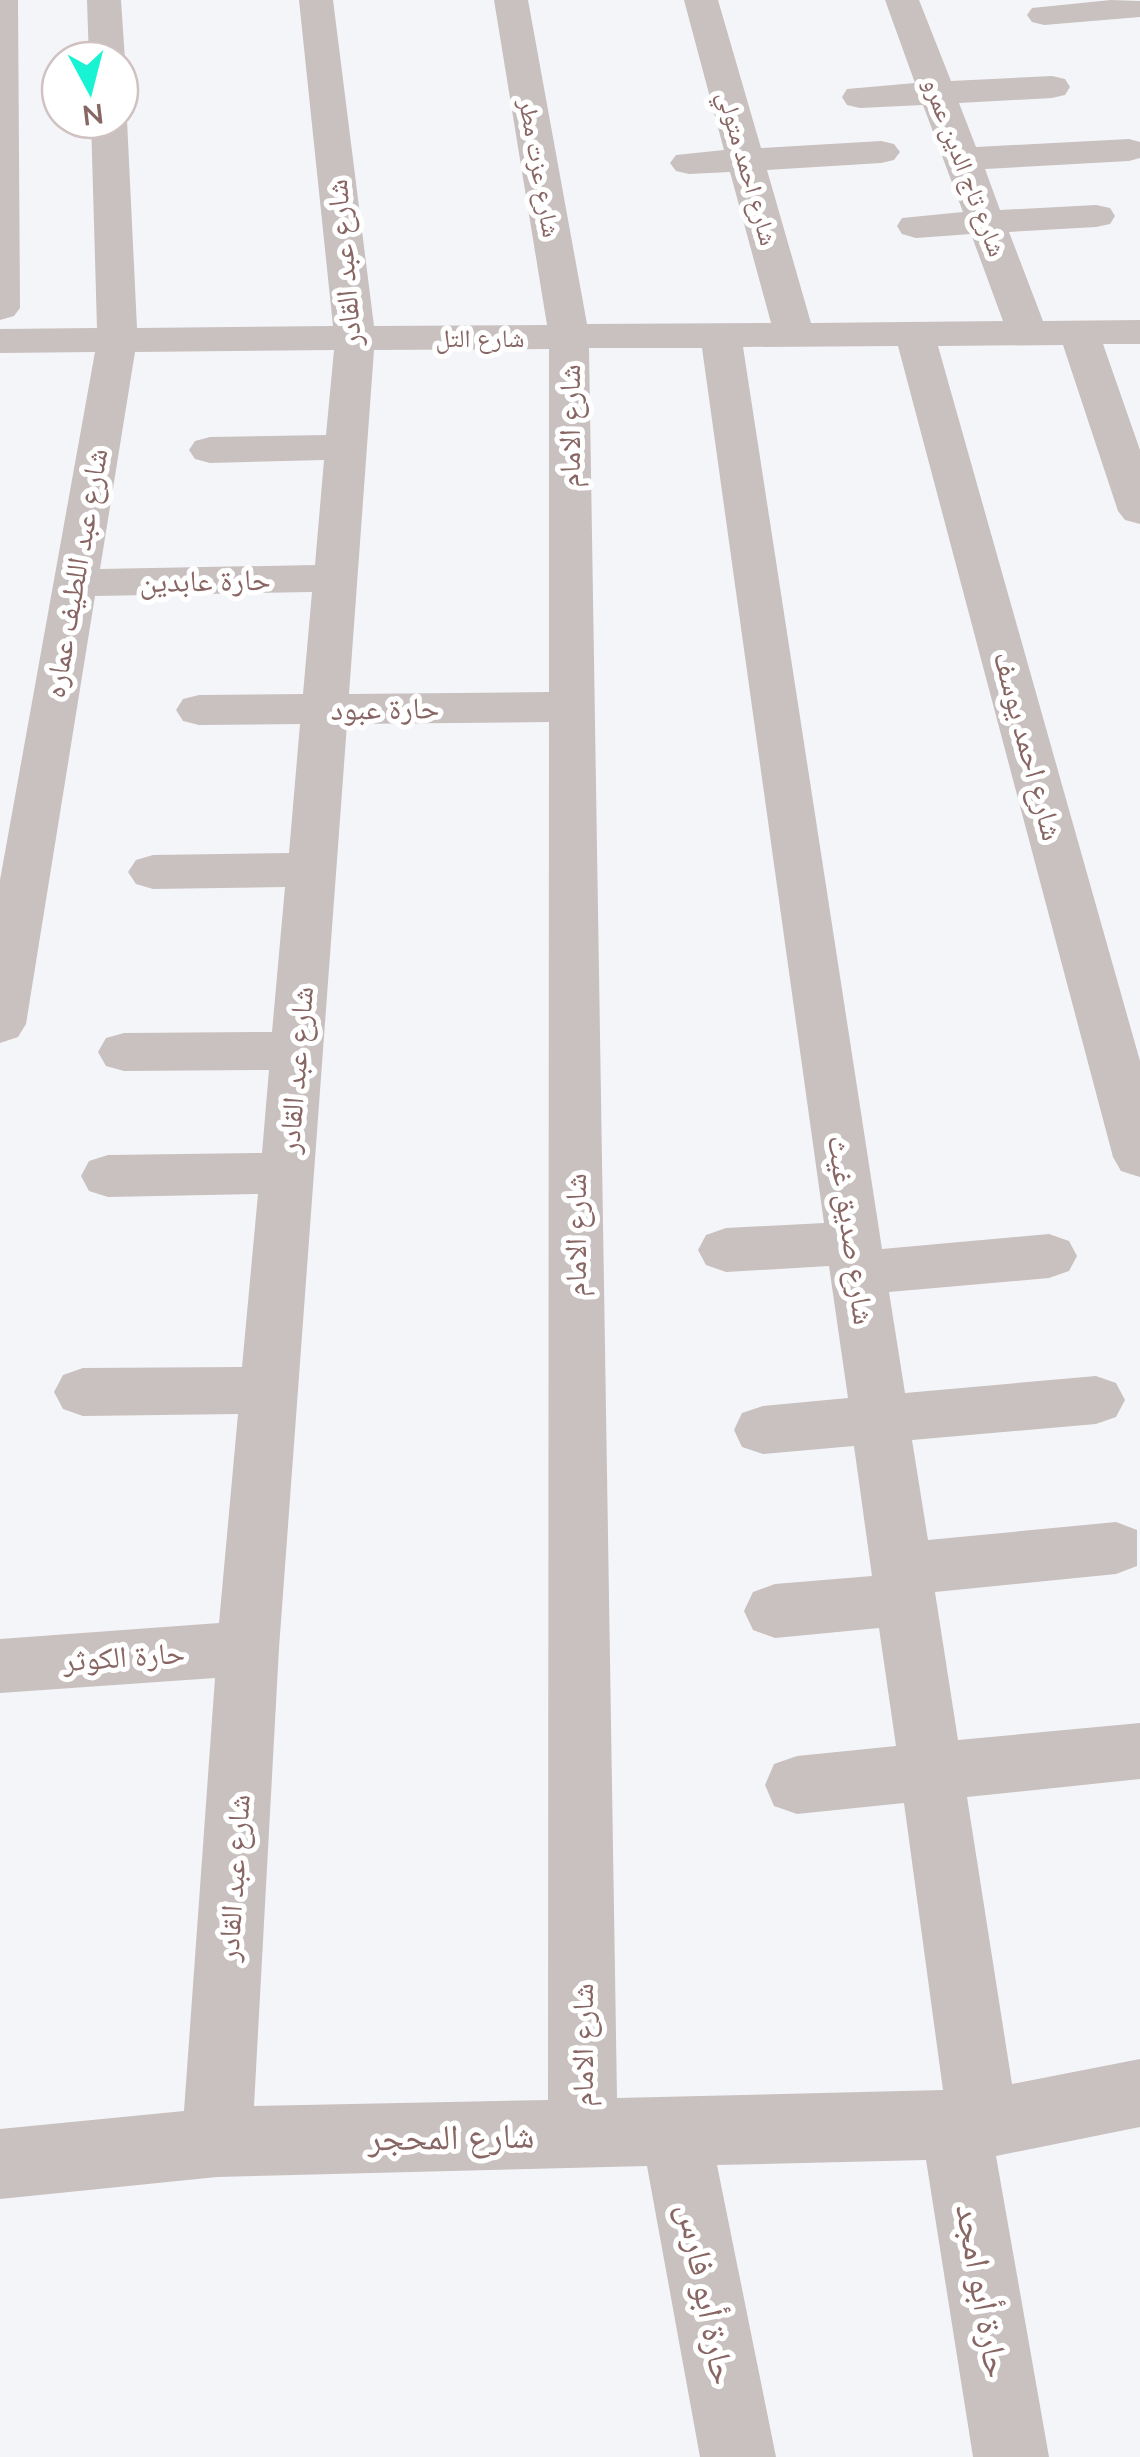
<svg xmlns="http://www.w3.org/2000/svg" width="1140" height="2457" font-family="Mulish,'Noto Naskh Arabic',sans-serif">
	<style>
		.lines { fill: none; stroke-linecap: round; stroke-linejoin: round }
		.minor { fill: #c9c0c0; fill-rule: evenodd }
		.labels { text-anchor: middle; stroke-width: 10; stroke-linejoin: round; paint-order: stroke }
		.far-street-label { font-size: 25px; fill: #886664; stroke: #fff }
		.street-label { font-size: 30px; fill: #886664; stroke: #fff }
		.near-street-label { font-size: 35px; fill: #886664; stroke: #fff }
	</style>
	<rect width="100%" height="100%" fill="#f4f5f8"/>
	<g class="lines">
		<g class="minor">
			<polygon points="0,0 18,0 20,308 14,316 0,320"/>
			<polygon points="87,0 121,0 125,60 120,67 120,60 89,60"/>
			<path d="M299 0H333L374 326 547 325 494 0H528L587 324 771 323 730 172 689 174 676 171 670 163 676 155 724 150 684 0H718L761 148 881 141 894 144 900 152 894 160 881 163 767 170 811 323 1003 321 971 234 916 238 902 234 897 226 902 218 963 212 923 105 860 108 847 105 842 97 847 89 915 83 885 0H919L951 81 1052 76 1065 79 1070 87 1065 95 1052 98 959 103 976 147 1129 139 1140 142V158L1129 161 985 169 1000 210 1096 205 1110 208 1115 216 1110 224 1096 227 1009 232 1043 321 1140 320V344H1103L1140 450V524L1125 520 1118 511 1063 345 938 346 1140 1061V1177L1121 1171 1113 1157 898 346 743 347 882 1249 1049 1234 1069 1241 1077 1256 1069 1271 1049 1278 889 1292 905 1393 1096 1376 1116 1383 1125 1400 1116 1417 1096 1424 912 1440 928 1540 1116 1522 1137 1530V1566L1116 1574 935 1592 958 1740 1140 1723V1779L967 1797 1012 2084 1140 2059V2127L996 2156 1049 2457H973L926 2160 717 2165 776 2457H700L647 2166 217 2177 0 2199V2129L184 2111 215 1678 0 1693V1639L219 1623 238 1414 83 1416 63 1409 54 1392 63 1375 83 1368 242 1367 258 1194 108 1197 89 1191 81 1176 89 1161 108 1155 262 1153 269 1070 124 1071 106 1066 98 1052 106 1038 124 1033 272 1032 285 887 153 889 136 884 128 872 136 860 153 855 289 853 300 724 199 725 183 721 176 710 183 699 199 695 303 694 312 592 95 596 26 1024 18 1037 0 1043V880L95 352 0 353V329L97 328 91 120H120V112L127 120 137 328 333 326ZM589 348H702L824 1223 726 1228 706 1235 698 1250 706 1265 726 1272 829 1266 848 1398 763 1406 742 1413 734 1430 742 1447 763 1454 854 1446 872 1576 775 1584 753 1592 744 1611 753 1630 775 1638 879 1628 896 1746 797 1756 774 1764 765 1785 774 1806 797 1814 904 1803 943 2090 617 2098ZM549 349V692L349 694 374 350ZM334 350 326 435 210 437 195 441 189 450 195 459 210 463 324 460 315 565 100 569 135 352ZM549 722 548 2100 254 2106 279 1648 347 724Z"/>
			<polygon points="1111,0 1140,1 1140,17 1044,25 1032,22 1027,15 1032,8"/>
		</g>
	</g>
	<g class="labels">
		<g class="far-street-label">
			<text transform="translate(965 167) rotate(69)" y="9">شارع تاج الدين عمرو</text>
			<text transform="translate(540 168) rotate(80)" y="9">شارع عزت مطر</text>
			<text transform="translate(748 168) rotate(74)" y="9">شارع احمد متولي</text>
			<text x="480" y="347">شارع التل</text>
		</g>
		<g class="street-label">
			<text transform="translate(344 263) rotate(-95)" y="10">شارع عبد القادر</text>
			<text transform="translate(570 426) rotate(-90)" y="10">شارع الامام</text>
			<text transform="translate(76 573) rotate(-80)" y="10">شارع عبد اللطيف عماره</text>
			<text transform="translate(205 581) rotate(-1)" y="10">حارة عابدين</text>
			<text transform="translate(385 709) rotate(-1)" y="10">حارة عبود</text>
			<text transform="translate(1028 746) rotate(75)" y="10">شارع احمد يوسف</text>
			<text transform="translate(296 1070) rotate(-85)" y="10">شارع عبد القادر</text>
			<text transform="translate(851 1230) rotate(82)" y="10">شارع صديق غيث</text>
			<text transform="translate(576 1235) rotate(-90)" y="10">شارع الامام</text>
			<text transform="translate(124 1657) rotate(-4)" y="10">حارة الكوثر</text>
			<text transform="translate(234 1878) rotate(-86)" y="10">شارع عبد القادر</text>
			<text transform="translate(583 2045) rotate(-90)" y="10">شارع الامام</text>
		</g>
		<g class="near-street-label">
			<text transform="translate(451 2137) rotate(-1)" y="12">شارع المحجر</text>
			<text transform="translate(983 2291) rotate(80)" y="12">حارة أبو امجد</text>
			<text transform="translate(707 2294) rotate(79)" y="12">حارة أبو فارس</text>
		</g>
	</g>
	<g transform="translate(90 90) rotate(173)"><circle r="48" fill="#ffffff" stroke="#cfc2c1" stroke-width="2.5"/>
	<path d="M0-8L18 38L0 25L-18 38Z" fill="#18f4d3"/>
	<text y="-15" font-size="28" font-weight="bold" text-anchor="middle" fill="#886664">N</text>
	</g>
</svg>
